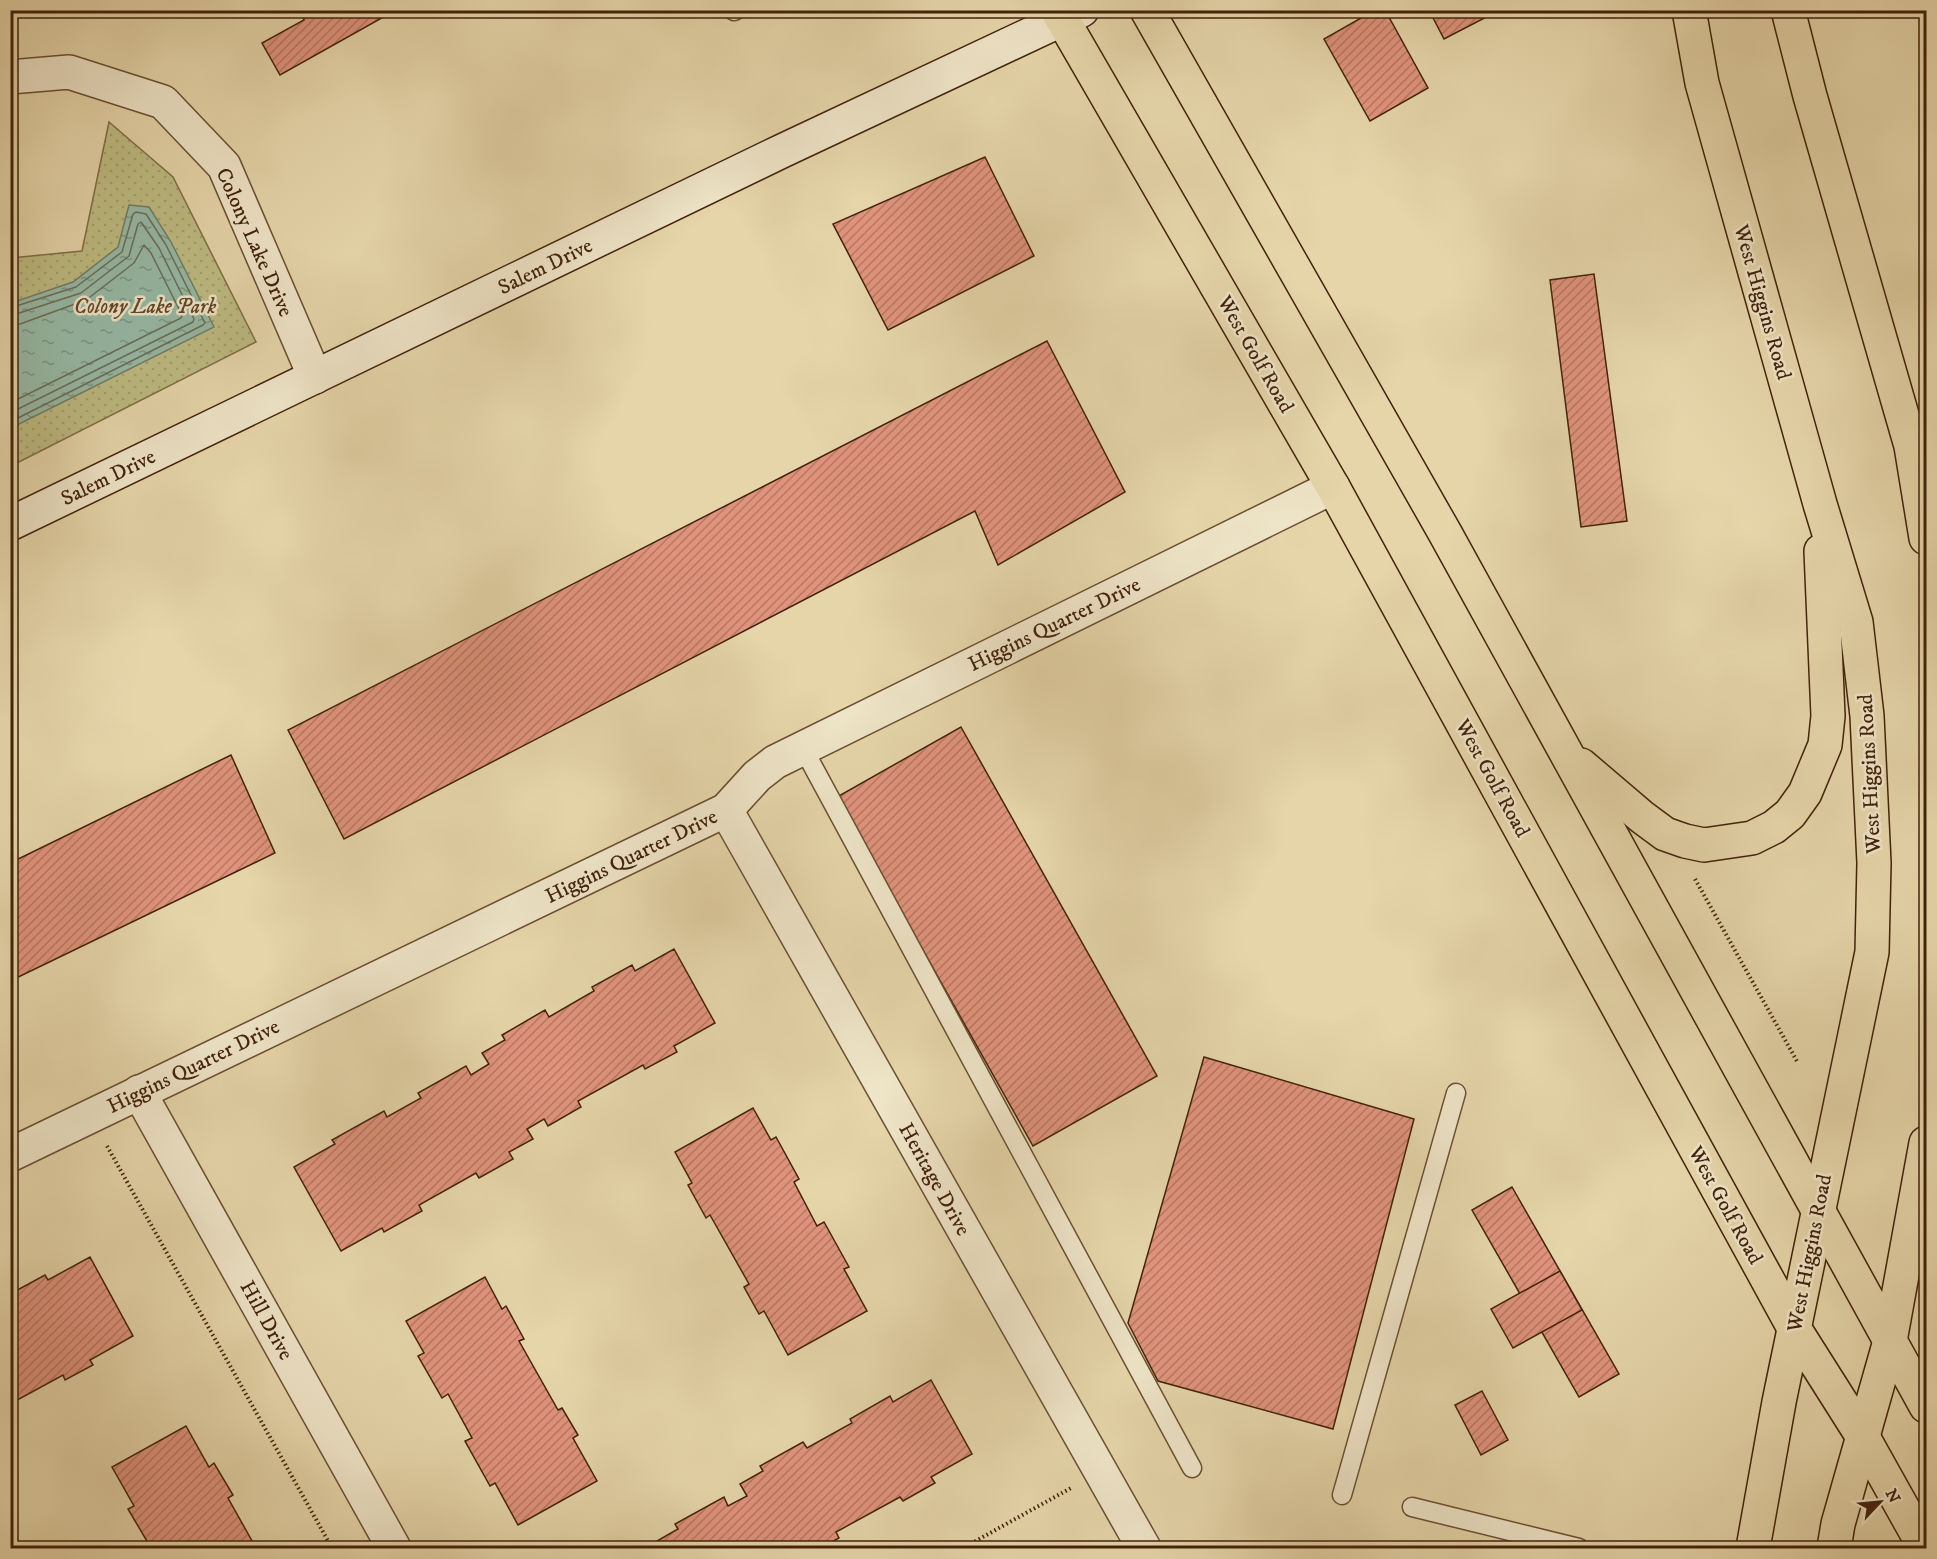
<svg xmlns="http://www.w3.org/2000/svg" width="1937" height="1559" font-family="'IM FELL DW Pica',serif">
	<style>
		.grass { fill: url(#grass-dots); stroke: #806e46; stroke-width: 1.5 }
		.water { fill: url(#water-ripples); stroke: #747d68; stroke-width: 1.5 }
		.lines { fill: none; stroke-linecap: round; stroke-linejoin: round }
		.shore { stroke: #6c6e58; stroke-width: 1.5 }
		.building { fill: url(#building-hatch); stroke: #42220b; stroke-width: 1.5 }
		.lane-casing { stroke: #6b4f32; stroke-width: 21 }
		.street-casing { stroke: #6b4f32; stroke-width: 36 }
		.secondary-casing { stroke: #42220b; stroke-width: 36 }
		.primary-casing { stroke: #42220b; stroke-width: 36 }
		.path { stroke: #42220b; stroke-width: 4; stroke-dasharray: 1.5 3; stroke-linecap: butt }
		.lane { stroke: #eee4c7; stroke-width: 18 }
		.street { stroke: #eee4c7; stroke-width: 33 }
		.secondary { stroke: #eee4c7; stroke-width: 33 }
		.primary { stroke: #e5d5a9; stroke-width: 33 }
		.labels { text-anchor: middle; stroke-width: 5; stroke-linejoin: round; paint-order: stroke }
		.street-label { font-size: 21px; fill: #42220b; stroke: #eee4c7 }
		.park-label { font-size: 21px; font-style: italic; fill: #614829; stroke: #eee4c7 }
	</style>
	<defs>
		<pattern id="grass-dots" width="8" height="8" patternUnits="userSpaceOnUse" patternTransform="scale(1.5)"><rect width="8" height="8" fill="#bdbb82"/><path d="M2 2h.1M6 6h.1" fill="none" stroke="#a4a06f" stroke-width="1.8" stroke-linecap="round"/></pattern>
		<pattern id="water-ripples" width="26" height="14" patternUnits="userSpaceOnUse" patternTransform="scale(1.5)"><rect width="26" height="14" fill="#96b9a6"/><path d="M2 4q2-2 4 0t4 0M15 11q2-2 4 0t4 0" fill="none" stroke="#7c9685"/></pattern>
		<pattern id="building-hatch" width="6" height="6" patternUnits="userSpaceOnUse" patternTransform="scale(1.5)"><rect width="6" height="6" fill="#e0937c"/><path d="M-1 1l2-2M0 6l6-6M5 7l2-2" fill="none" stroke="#b77864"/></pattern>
	</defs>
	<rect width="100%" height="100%" fill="#e5d5a9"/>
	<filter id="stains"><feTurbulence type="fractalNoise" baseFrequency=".00333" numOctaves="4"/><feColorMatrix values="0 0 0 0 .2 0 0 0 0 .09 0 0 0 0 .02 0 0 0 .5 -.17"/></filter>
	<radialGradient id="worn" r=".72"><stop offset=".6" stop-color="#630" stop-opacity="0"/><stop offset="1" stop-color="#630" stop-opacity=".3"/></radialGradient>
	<polygon class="grass" points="109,122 173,177 256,342 11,466 11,258 82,251"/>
	<polygon class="water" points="129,205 149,207 171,242 214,327 11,428 11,303 73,282 118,247"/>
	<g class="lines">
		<g class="shore">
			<polyline points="10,308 76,287 122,252 133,214 136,212 146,214 166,245 205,323 203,325 10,422"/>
			<polyline points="10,316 81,293 129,256 138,224 141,222 159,248 194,319 193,322 10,413"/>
			<polyline points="10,325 20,324 86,300 134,263 144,245 151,253 182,315 181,318 10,403"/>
		</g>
	</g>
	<g class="building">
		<polygon points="299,10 396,10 280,75 262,43 304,20"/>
		<polygon points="1375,10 1385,10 1428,88 1370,121 1324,39"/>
		<polygon points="1429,10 1496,10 1496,12 1444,39"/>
		<polygon points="985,157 1034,256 888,330 833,224"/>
		<polygon points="1594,274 1627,521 1581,527 1550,280"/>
		<polygon points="1047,341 1125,492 998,565 975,511 344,839 288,730"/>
		<polygon points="961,727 1157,1076 1033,1146 837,797"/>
		<polygon points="231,755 275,853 10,981 10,863"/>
		<polygon points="674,949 715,1023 674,1046 677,1052 645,1069 643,1065 578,1101 581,1107 548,1126 544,1119 527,1129 533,1139 509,1152 513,1159 479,1178 476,1173 419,1205 422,1211 384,1232 382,1228 341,1251 294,1167 335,1144 332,1140 384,1111 387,1117 421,1098 418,1093 466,1066 471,1075 489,1064 482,1053 505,1040 502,1035 545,1010 549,1017 594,991 592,987 632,965 635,971"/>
		<polygon points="1204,1057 1414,1119 1333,1429 1158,1381 1128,1323"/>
		<polygon points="753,1108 771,1140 776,1137 799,1179 794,1182 817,1226 824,1222 849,1267 844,1269 867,1311 788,1355 764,1311 759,1314 744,1287 749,1284 710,1215 706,1218 688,1185 692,1183 675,1152"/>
		<polygon points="1512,1187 1619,1374 1579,1397 1472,1210"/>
		<polygon points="90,1257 133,1336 90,1360 93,1365 65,1380 63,1375 10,1404 10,1294 45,1275 48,1280"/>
		<polygon points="1560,1271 1582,1310 1513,1348 1491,1309"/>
		<polygon points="485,1277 502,1309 506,1306 524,1339 519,1341 558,1410 562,1408 578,1435 573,1438 597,1481 518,1525 495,1483 490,1486 465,1441 472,1438 448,1394 442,1398 418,1356 424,1353 406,1321"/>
		<polygon points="931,1380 972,1454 931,1477 935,1483 903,1501 900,1497 836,1532 839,1538 821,1548 629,1548 641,1542 645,1548 678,1529 675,1524 724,1497 728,1506 747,1496 740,1484 763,1471 760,1466 803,1442 807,1448 852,1423 850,1419 890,1396 893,1402"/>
		<polygon points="1482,1391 1508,1440 1481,1455 1455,1405"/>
		<polygon points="186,1426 209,1467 214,1463 233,1495 228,1498 256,1548 156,1548 155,1546 151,1548 128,1509 134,1506 112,1467"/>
	</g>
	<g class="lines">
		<defs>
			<g id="lane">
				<polyline points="734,11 736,10"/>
				<polyline points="803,748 1192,1468"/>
				<polyline points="1342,1495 1456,1093"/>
				<polyline points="1412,1507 1579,1548"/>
			</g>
			<g id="street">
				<polyline points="10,77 69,72 163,102 224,166 315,377"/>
				<polyline points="726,810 1144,1548"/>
				<polyline points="139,1092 394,1548"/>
				<polyline points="10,1155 726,810 757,776 775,762 1333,487"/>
			</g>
			<polyline id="secondary" points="10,524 782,151 1082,10"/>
			<g id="primary">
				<polyline points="1057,10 1333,487 1794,1328 1863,1437 1925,1548"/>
				<polyline points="1147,10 1445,533 1926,1406"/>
				<polyline points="1689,10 1702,83 1820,504 1856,622 1867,716 1874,863 1872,952 1779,1402 1753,1548"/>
				<polyline points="1788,10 1810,96 1911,446 1926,538"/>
				<polyline points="1581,765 1642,817 1665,834 1685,841 1704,845 1752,838 1774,827 1790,814 1805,793 1825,745 1828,716 1821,551"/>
				<polyline points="1834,1548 1838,1524 1890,1341 1926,1143"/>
			</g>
		</defs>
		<use href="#lane" class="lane-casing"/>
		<use href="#street" class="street-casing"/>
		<use href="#secondary" class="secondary-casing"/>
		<use href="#primary" class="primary-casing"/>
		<g class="path">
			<polyline points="1695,879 1798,1063"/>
			<polyline points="107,1146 332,1548"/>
			<polyline points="963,1548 1071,1488"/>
		</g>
		<use href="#lane" class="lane"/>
		<use href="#street" class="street"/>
		<use href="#secondary" class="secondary"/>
		<use href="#primary" class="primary"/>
	</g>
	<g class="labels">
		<g class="street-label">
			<text transform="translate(255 242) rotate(66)" y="7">Colony Lake Drive</text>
			<text transform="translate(545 266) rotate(-26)" y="7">Salem Drive</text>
			<text transform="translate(1763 302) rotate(74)" y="7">West Higgins Road</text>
			<text transform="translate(1256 354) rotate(60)" y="7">West Golf Road</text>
			<text transform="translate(108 477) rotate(-26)" y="7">Salem Drive</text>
			<text transform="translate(1054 624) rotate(-26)" y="7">Higgins Quarter Drive</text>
			<text transform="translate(1869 774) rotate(-93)" y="7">West Higgins Road</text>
			<text transform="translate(1493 778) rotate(61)" y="7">West Golf Road</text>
			<text transform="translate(631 856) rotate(-26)" y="7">Higgins Quarter Drive</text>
			<text transform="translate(193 1066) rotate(-26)" y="7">Higgins Quarter Drive</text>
			<text transform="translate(935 1179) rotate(61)" y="7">Heritage Drive</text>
			<text transform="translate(1726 1205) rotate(61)" y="7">West Golf Road</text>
			<text transform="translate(1809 1253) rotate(-79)" y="7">West Higgins Road</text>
			<text transform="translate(267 1320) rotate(61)" y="7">Hill Drive</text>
		</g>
		<g class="park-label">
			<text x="145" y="313">Colony Lake Park</text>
		</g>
	</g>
	<rect width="1937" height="1559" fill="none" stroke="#e5d5a9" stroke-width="36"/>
	<rect x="12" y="12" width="1913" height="1535" fill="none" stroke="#42220b" stroke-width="3"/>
	<rect x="18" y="18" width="1901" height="1523" fill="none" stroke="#42220b" stroke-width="1.5"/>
	<g transform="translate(1880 1502) rotate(64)" stroke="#eee4c7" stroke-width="4.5" paint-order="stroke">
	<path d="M0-4.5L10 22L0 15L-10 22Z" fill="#42220b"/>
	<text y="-9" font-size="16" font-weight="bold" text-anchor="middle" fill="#42220b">N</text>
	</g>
	<rect width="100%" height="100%" filter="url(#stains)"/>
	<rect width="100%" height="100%" fill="url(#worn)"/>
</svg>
